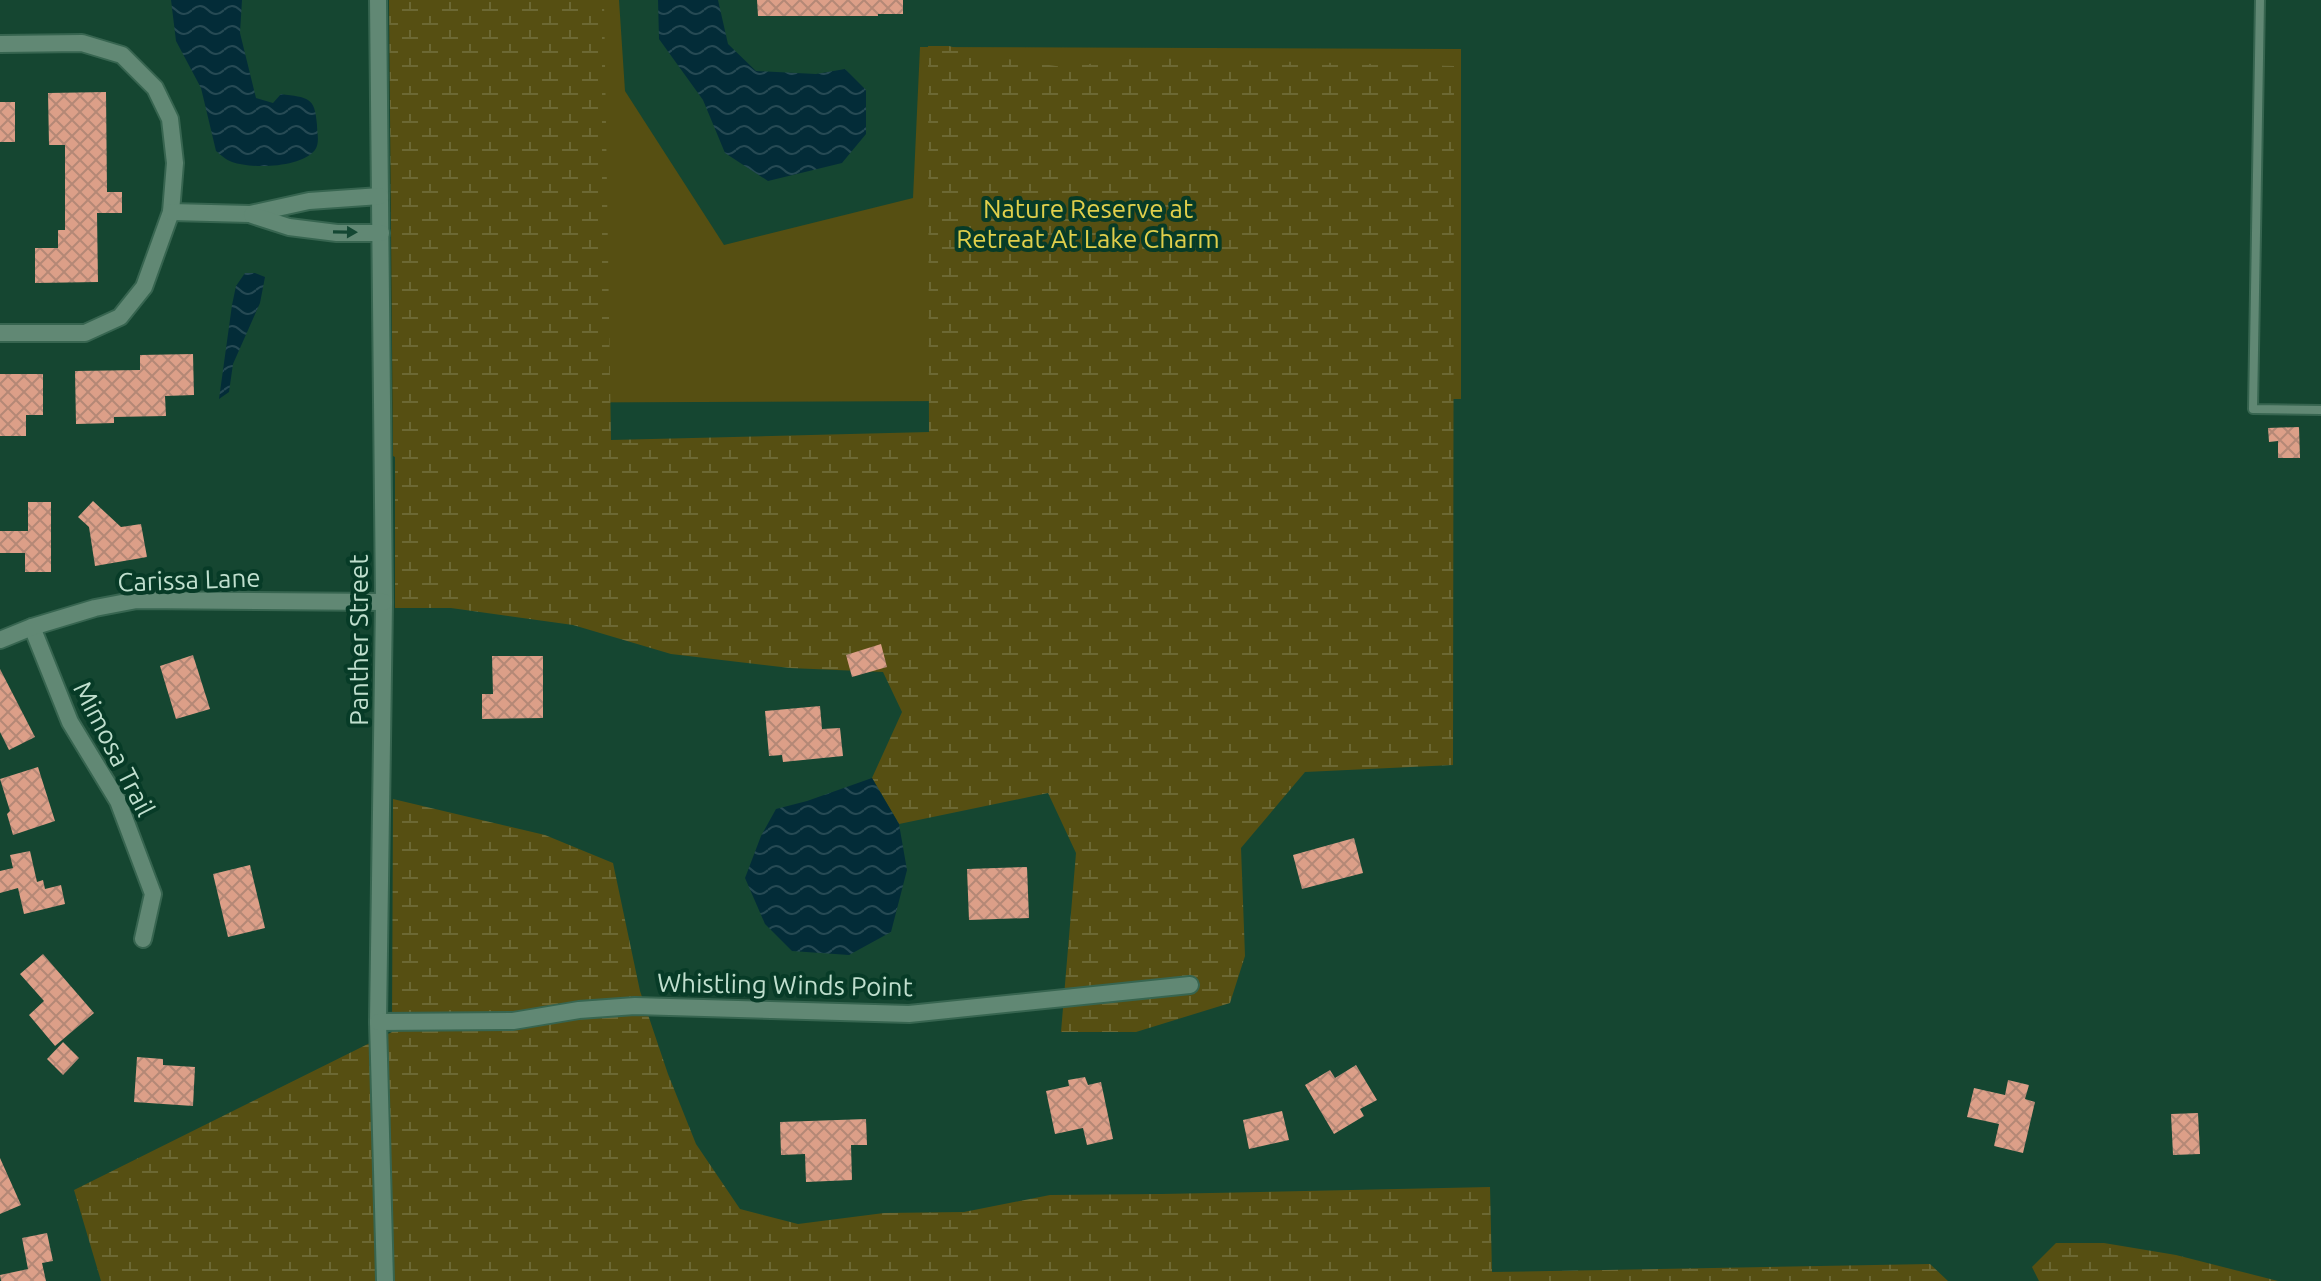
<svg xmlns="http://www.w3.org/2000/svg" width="2321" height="1281" font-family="Ubuntu,sans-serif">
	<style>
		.green { fill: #564f12 }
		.wetland { fill: url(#wetland-marsh) }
		.water { fill: url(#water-waves) }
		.building { fill: url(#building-cross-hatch) }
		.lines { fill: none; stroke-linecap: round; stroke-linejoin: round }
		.lane-casing { stroke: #376550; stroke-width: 12 }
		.street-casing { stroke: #376550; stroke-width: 20 }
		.lane { stroke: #618874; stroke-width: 8 }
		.street { stroke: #618874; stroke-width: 16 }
		.oneway { fill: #144733 }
		.labels { text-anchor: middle; stroke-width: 8; stroke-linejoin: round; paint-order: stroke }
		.park-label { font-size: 26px; fill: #e0cf4b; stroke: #073b27 }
		.street-label { font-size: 26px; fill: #c0dfce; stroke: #073b27 }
	</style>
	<defs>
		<pattern id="wetland-marsh" width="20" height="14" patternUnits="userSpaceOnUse" patternTransform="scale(2)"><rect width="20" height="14" fill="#564f12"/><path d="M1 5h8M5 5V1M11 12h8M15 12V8" fill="none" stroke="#6c6833"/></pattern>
		<pattern id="water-waves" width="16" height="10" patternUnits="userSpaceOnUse" patternTransform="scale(2)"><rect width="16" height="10" fill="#032c38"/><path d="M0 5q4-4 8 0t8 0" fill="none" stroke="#264a54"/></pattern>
		<pattern id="building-cross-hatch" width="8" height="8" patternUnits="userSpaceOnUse" patternTransform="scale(2)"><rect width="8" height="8" fill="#dc9f88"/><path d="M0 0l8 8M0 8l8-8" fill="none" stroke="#b48876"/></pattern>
	</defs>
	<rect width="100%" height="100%" fill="#154631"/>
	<polygon class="green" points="417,0 619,0 625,91 724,245 913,198 920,47 1461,49 1461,399 421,403"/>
	<g class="wetland">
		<polygon points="389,0 604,0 611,440 929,432 928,46 949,46 986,56 1063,67 1140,58 1454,66 1453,765 1305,772 1241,848 1245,956 1230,1003 1136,1032 1061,1032 1076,853 1048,793 899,824 872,778 902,712 883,672 790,668 671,654 573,625 451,608 395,608 395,457 393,456"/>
		<polygon points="393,799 545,835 613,863 640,991 668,1074 696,1144 740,1209 798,1224 884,1213 964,1212 1050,1195 1162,1194 1490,1187 1492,1272 1930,1264 1948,1281 101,1281 74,1190 392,1032"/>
		<polygon points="2056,1243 2104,1243 2176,1255 2278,1281 2039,1281 2032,1267"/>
	</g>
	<g class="water">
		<path d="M171 0H242L240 33 256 98 273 103 281 94C308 98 315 96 317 125 317 133 320 143 315 150 301 168 252 169 232 162 226 160 221 155 216 151L201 88 176 41Z"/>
		<polygon points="658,0 718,0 728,44 756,71 816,74 845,69 866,90 866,134 842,163 768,181 725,153 703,100 659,39"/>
		<polygon points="245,273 255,273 265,277 260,303 233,364 229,392 219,399 232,305 236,286"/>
		<polygon points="872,778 899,824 907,870 891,932 849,955 792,951 765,924 745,878 761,836 776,809 807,801"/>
	</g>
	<g class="building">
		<polygon points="757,0 903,0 903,14 878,14 878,16 758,16"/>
		<polygon points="106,92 107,192 122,192 122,213 97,213 98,282 35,283 35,248 58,248 58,230 65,230 65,145 49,145 48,93"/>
		<rect x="0" y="102" width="15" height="40"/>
		<polygon points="193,354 194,395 165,396 166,416 114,417 114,423 76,424 75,371 140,370 140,355"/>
		<polygon points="0,374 43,374 43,415 26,415 26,436 0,436"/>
		<polygon points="2299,427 2300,458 2278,458 2278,441 2269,442 2268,428"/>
		<polygon points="93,501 121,527 141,524 147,557 95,566 89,527 78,517"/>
		<polygon points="28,502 51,502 51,572 25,572 25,553 0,553 0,531 28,531"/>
		<polygon points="881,644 887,667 852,677 846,655"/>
		<polygon points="193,655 210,709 176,719 160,666"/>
		<polygon points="492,656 543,656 543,718 482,719 482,694 493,694"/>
		<polygon points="0,669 35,737 9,750 0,732"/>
		<polygon points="820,706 822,729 840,728 843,756 783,762 782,755 769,756 765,711"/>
		<polygon points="38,767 55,821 13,835 7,814 10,811 0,779"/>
		<polygon points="1354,838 1363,873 1302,889 1293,855"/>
		<polygon points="30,851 37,882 43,880 45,889 61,885 65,904 24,914 18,888 0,893 0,871 13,868 10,855"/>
		<polygon points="250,865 265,928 228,937 213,874"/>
		<polygon points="1027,867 1029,918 969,920 967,869"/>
		<polygon points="43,954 94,1013 55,1046 29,1015 44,1001 20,974"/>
		<polygon points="63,1042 79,1058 63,1075 47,1059"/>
		<polygon points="137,1057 163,1059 163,1065 195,1067 193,1106 134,1102"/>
		<polygon points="1356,1065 1377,1100 1360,1109 1364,1116 1334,1134 1305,1085 1330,1070 1335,1078"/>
		<polygon points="1085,1077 1088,1085 1101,1082 1113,1139 1087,1145 1083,1128 1055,1134 1046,1091 1069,1086 1068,1080"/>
		<polygon points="2008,1080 2029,1085 2025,1099 2035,1102 2023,1153 1994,1146 1999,1124 1967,1117 1974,1088 2005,1095"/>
		<polygon points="1282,1111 1289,1140 1249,1149 1243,1120"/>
		<polygon points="2198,1113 2200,1154 2173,1155 2171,1114"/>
		<polygon points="866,1119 867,1145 851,1145 852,1180 806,1182 805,1154 781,1155 780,1122"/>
		<polygon points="0,1158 21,1205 0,1214"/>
		<polygon points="47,1233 53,1261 42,1263 46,1281 1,1281 0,1275 28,1269 22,1238"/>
	</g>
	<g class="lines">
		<defs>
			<polyline id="lane" points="2260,0 2253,409 2321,410"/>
			<g id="street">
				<polyline points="378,0 384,602 378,1022 385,1281"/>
				<polyline points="0,44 82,43 122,55 155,88 170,119 175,163 171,212 144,287 120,317 85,333 0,333"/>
				<polyline points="171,212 250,214 309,201 380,196"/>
				<polyline points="252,215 289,227 337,233 381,233"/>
				<polyline points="32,627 70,722 118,801 153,894 143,939"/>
				<polyline points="0,640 32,627 95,608 137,600 384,602"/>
				<polyline points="378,1022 513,1021 579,1010 635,1006 909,1014 1190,985"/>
			</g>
		</defs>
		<use href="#lane" class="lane-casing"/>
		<use href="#street" class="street-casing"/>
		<use href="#lane" class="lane"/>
		<use href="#street" class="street"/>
	</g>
	<defs><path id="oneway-solid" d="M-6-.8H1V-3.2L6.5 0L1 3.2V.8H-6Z" transform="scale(2)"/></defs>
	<use class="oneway" href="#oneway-solid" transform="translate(345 232) rotate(1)"/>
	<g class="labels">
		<g class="park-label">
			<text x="1088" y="218">Nature Reserve at<tspan x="1088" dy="30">Retreat At Lake Charm</tspan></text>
		</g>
		<g class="street-label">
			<text transform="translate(189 580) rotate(-2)" y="9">Carissa Lane</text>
			<text transform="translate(359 640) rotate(-90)" y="9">Panther Street</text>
			<text transform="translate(114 749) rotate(63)" y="9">Mimosa Trail</text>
			<text transform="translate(785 985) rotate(1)" y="9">Whistling Winds Point</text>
		</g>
	</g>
</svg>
